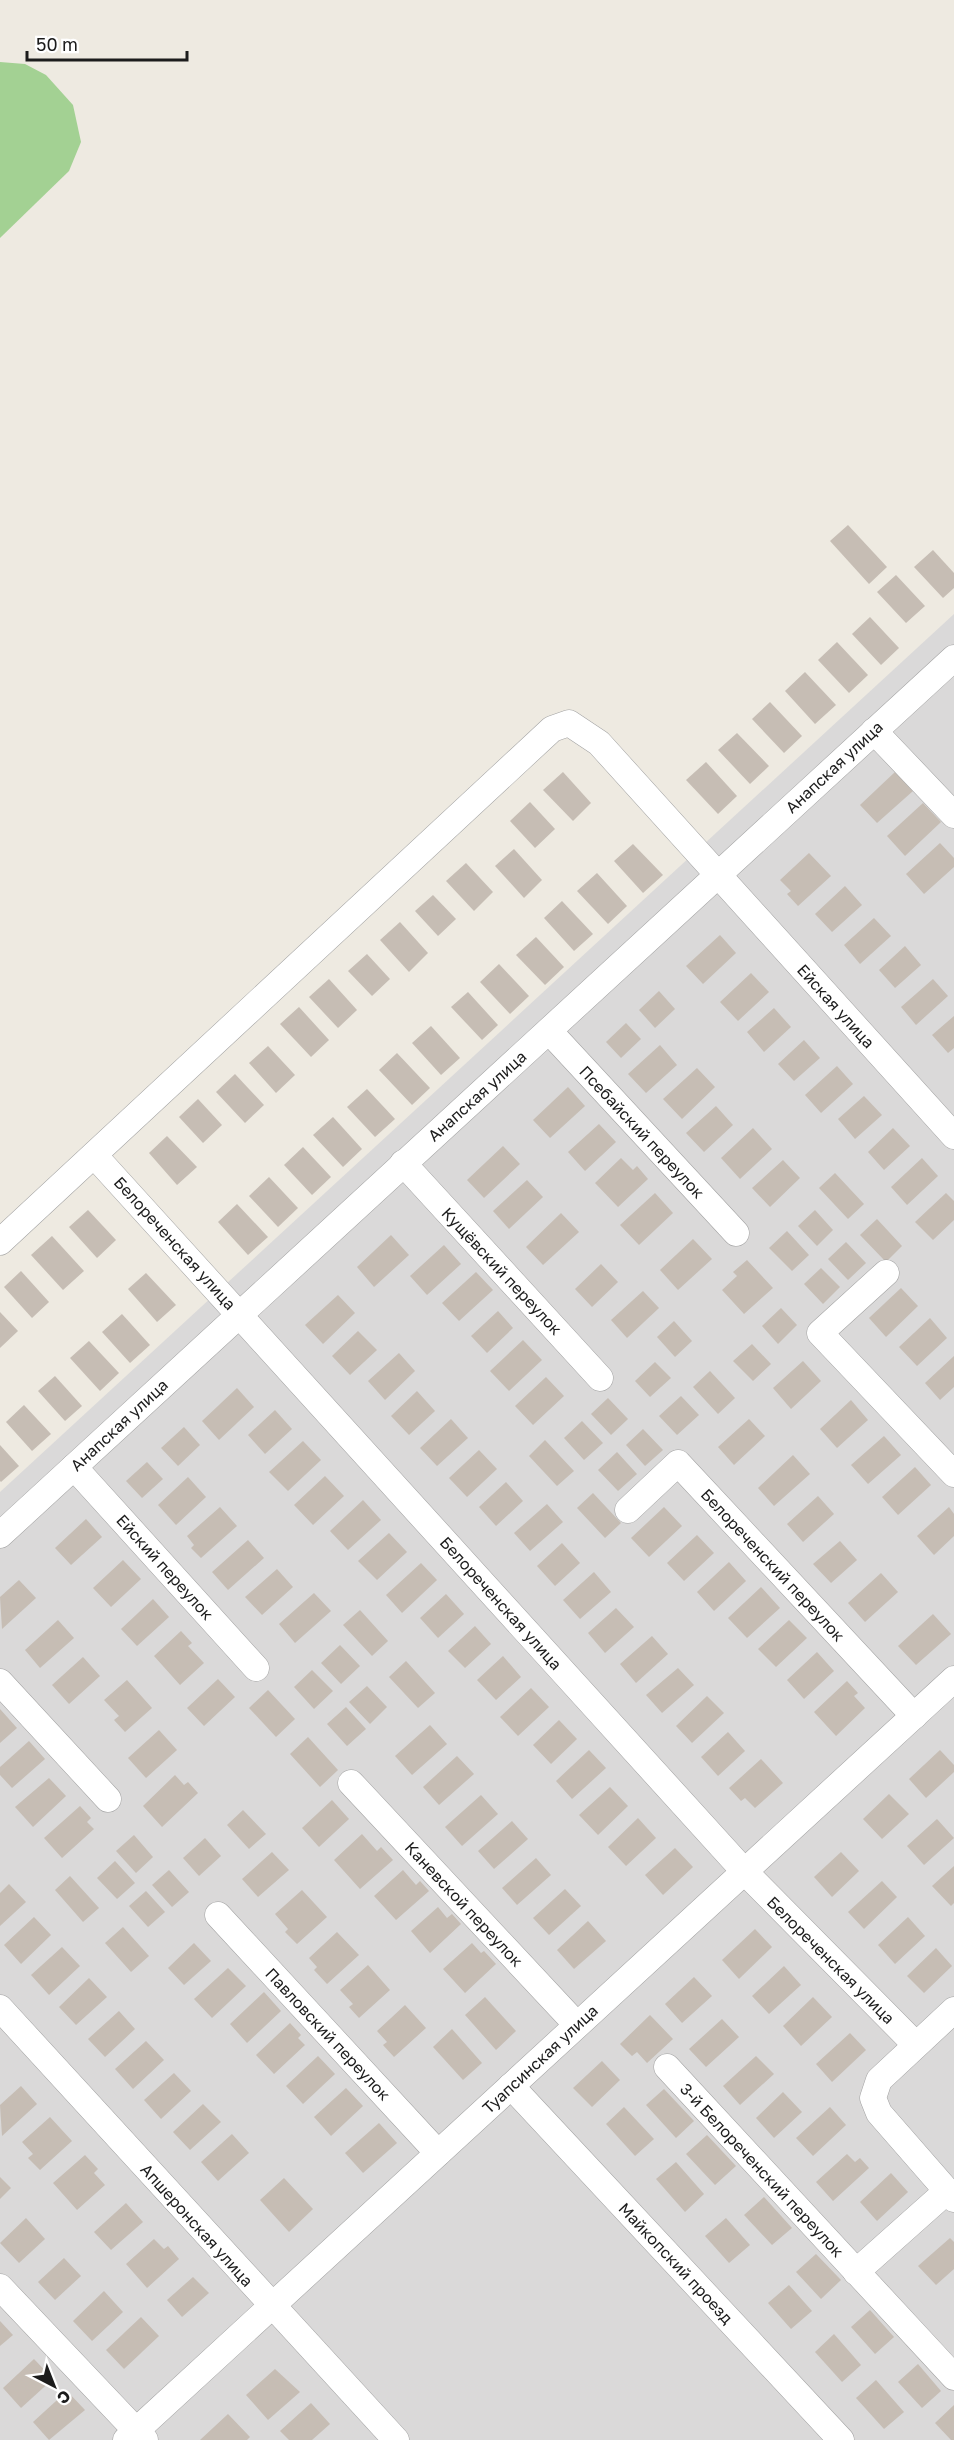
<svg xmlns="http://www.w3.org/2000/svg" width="954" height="2440" font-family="'Golos Text',sans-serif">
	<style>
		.residential { fill: #dad9d9 }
		.forest { fill: #a3d193 }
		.building { fill: #c6bdb4 }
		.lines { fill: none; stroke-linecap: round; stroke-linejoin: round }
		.minor-casing { stroke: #a3a3a3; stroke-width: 27 }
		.minor { stroke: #fff; stroke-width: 26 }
		.labels { text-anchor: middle; stroke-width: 5; stroke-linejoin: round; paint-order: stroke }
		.street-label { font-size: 16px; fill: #1c1c1c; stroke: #fff }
	</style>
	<rect width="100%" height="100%" fill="#eeeae1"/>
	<polygon class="residential" points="954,614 954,2440 0,2440 0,1492"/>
	<polygon class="forest" points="0,62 25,64 46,75 73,105 81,142 69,171 0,238"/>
	<g class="building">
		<polygon points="848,525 887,567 869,584 830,541"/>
		<polygon points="933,550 954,573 954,588 943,598 914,567"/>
		<polygon points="896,575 925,606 906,623 877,592"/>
		<polygon points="870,617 899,648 881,665 852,634"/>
		<polygon points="837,642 868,675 849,693 818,660"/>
		<polygon points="805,672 836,705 815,724 785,691"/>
		<polygon points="770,702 802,736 784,753 752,719"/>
		<polygon points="737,733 769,766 750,784 718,750"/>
		<polygon points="706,762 737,796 718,814 686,780"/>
		<polygon points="563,772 591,803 573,821 543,790"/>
		<polygon points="895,772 913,791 877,823 860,805"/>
		<polygon points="530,802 555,829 535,848 510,821"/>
		<polygon points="923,803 941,822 905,856 887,836"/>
		<polygon points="940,843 954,858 954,867 924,894 906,874"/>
		<polygon points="633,844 663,875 643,893 614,861"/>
		<polygon points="514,849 542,880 524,898 495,866"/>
		<polygon points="809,853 831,876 798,906 787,894 791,891 780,880"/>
		<polygon points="466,863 493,892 474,911 446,881"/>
		<polygon points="597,873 627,906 608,924 577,891"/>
		<polygon points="845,886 862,905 832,932 815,914"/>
		<polygon points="433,895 456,919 438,936 415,911"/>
		<polygon points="562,901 593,934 574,951 544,918"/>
		<polygon points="874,918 891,936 860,964 844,945"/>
		<polygon points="400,922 428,953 409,972 380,940"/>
		<polygon points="720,935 736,953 703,984 686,966"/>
		<polygon points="536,937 564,967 545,985 516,955"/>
		<polygon points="905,946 921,965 895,988 879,970"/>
		<polygon points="367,954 390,979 372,996 348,971"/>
		<polygon points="499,964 529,996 510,1014 480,982"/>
		<polygon points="751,973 769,992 738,1021 720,1002"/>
		<polygon points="329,979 357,1010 338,1028 309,997"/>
		<polygon points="933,979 948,996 916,1025 901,1007"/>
		<polygon points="659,991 675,1009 655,1028 639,1010"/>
		<polygon points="468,992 498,1025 482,1040 451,1007"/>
		<polygon points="299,1007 329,1040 311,1057 280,1024"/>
		<polygon points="774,1008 791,1027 764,1052 747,1032"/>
		<polygon points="954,1016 954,1048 948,1053 932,1035"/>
		<polygon points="626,1023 641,1039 621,1058 606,1042"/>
		<polygon points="431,1026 460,1058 441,1075 412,1043"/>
		<polygon points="804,1040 820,1058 794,1081 778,1064"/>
		<polygon points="660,1045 677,1065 646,1093 628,1074"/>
		<polygon points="268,1046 295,1075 276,1093 249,1063"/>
		<polygon points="397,1053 430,1088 412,1105 379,1070"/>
		<polygon points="837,1066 853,1084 821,1113 805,1095"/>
		<polygon points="697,1068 715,1087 682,1119 663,1099"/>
		<polygon points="235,1074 264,1105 245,1123 216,1092"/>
		<polygon points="568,1087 585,1106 550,1138 533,1120"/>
		<polygon points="367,1089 395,1119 375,1137 347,1107"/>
		<polygon points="864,1096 882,1115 855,1139 838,1119"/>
		<polygon points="198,1099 222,1125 203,1143 179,1117"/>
		<polygon points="716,1106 733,1125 704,1152 686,1133"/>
		<polygon points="333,1117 362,1149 343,1167 313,1135"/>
		<polygon points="599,1124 616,1142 585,1171 568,1152"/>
		<polygon points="753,1128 772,1149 740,1179 721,1158"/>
		<polygon points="893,1128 910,1146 884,1170 868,1152"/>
		<polygon points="167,1136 197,1167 177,1185 149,1153"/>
		<polygon points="503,1146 520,1164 484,1198 467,1180"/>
		<polygon points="303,1147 331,1177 312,1195 284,1165"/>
		<polygon points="621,1158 633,1170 637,1166 648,1179 618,1207 595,1183"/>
		<polygon points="922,1158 938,1176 907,1205 891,1187"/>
		<polygon points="783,1160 800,1178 770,1207 752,1188"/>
		<polygon points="835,1173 864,1204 848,1219 819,1188"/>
		<polygon points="269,1177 298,1208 278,1227 249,1196"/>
		<polygon points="527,1180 543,1197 509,1229 493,1211"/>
		<polygon points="655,1193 673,1213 639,1245 620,1225"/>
		<polygon points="946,1193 954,1201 954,1220 933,1240 915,1222"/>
		<polygon points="237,1204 268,1237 248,1255 218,1222"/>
		<polygon points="88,1210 116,1240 97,1258 69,1227"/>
		<polygon points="815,1210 833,1230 817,1246 798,1226"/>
		<polygon points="561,1213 579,1232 543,1265 526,1247"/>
		<polygon points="877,1219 902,1246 886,1262 860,1235"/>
		<polygon points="787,1231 809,1255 792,1271 769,1248"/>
		<polygon points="391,1235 409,1255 374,1287 357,1267"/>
		<polygon points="52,1236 84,1271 63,1290 31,1255"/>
		<polygon points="693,1239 712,1259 678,1290 660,1270"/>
		<polygon points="846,1242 866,1263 848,1280 828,1259"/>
		<polygon points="444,1245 461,1264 427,1295 410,1276"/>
		<polygon points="747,1260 773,1288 744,1314 722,1290 737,1276 733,1272"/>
		<polygon points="601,1264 618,1282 592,1307 575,1289"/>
		<polygon points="821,1268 840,1287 823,1304 804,1284"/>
		<polygon points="21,1271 49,1302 32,1318 4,1287"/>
		<polygon points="476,1272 493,1290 459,1321 442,1303"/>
		<polygon points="146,1273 176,1305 157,1322 128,1289"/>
		<polygon points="901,1288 918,1306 886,1337 869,1318"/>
		<polygon points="643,1291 659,1308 627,1338 611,1320"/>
		<polygon points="338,1295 355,1313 323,1344 305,1325"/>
		<polygon points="781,1308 797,1325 778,1344 762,1326"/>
		<polygon points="498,1311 513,1328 487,1353 471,1336"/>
		<polygon points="0,1312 18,1331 0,1348"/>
		<polygon points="122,1314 150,1345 130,1363 102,1332"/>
		<polygon points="930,1318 947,1338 917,1366 899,1347"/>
		<polygon points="674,1321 692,1341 675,1357 657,1337"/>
		<polygon points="358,1331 377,1350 350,1375 332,1356"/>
		<polygon points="523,1340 542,1360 509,1391 490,1371"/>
		<polygon points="89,1341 119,1373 100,1391 70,1358"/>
		<polygon points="752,1344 771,1364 753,1381 733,1361"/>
		<polygon points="399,1353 415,1371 385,1400 368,1381"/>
		<polygon points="954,1356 954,1387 940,1400 925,1383"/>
		<polygon points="803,1361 821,1381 791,1409 773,1388"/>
		<polygon points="655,1362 671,1378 650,1397 635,1381"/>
		<polygon points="710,1371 735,1398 718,1414 693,1387"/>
		<polygon points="55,1376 82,1406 65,1421 38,1391"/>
		<polygon points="546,1377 564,1396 533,1425 515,1406"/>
		<polygon points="237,1388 254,1407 219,1440 202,1421"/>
		<polygon points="417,1391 435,1411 409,1435 391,1416"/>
		<polygon points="681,1396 699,1415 677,1435 659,1416"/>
		<polygon points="608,1398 628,1419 611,1435 591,1414"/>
		<polygon points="851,1400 868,1420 837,1448 820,1429"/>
		<polygon points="24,1405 51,1434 32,1451 6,1422"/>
		<polygon points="275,1410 292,1429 265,1454 248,1435"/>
		<polygon points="451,1419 468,1438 437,1466 420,1448"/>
		<polygon points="749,1419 765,1436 734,1465 718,1447"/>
		<polygon points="582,1421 603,1443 584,1460 564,1438"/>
		<polygon points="184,1427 200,1445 178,1466 161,1448"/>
		<polygon points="643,1429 663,1450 645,1466 626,1445"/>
		<polygon points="884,1436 901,1455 868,1484 851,1465"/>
		<polygon points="545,1440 574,1471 557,1486 529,1456"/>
		<polygon points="303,1441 321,1460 288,1491 269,1472"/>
		<polygon points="0,1445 19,1466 1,1482 0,1481"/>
		<polygon points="479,1450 497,1469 467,1497 449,1478"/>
		<polygon points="617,1452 637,1474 618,1491 598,1470"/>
		<polygon points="793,1455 810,1474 774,1506 758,1488"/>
		<polygon points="147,1462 163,1479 142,1498 126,1481"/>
		<polygon points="915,1467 931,1485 898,1515 882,1497"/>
		<polygon points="325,1476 344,1496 313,1525 294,1505"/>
		<polygon points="188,1477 206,1497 176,1525 158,1505"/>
		<polygon points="506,1482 523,1501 496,1526 479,1507"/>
		<polygon points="593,1493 621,1523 605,1538 577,1508"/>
		<polygon points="818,1496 834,1514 803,1542 787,1524"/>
		<polygon points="363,1500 381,1520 348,1550 330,1531"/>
		<polygon points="547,1504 563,1522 530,1551 514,1533"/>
		<polygon points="220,1507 237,1526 201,1558 191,1548 194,1545 187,1536"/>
		<polygon points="664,1507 682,1526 649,1557 631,1538"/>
		<polygon points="949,1507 954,1514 954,1536 934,1555 917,1536"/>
		<polygon points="86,1519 102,1537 71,1565 55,1548"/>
		<polygon points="389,1533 407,1552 377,1580 358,1561"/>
		<polygon points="697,1535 714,1553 684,1581 667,1563"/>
		<polygon points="248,1540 264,1558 228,1590 212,1572"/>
		<polygon points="840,1541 857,1560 831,1583 813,1564"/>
		<polygon points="562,1543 580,1563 555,1586 537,1566"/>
		<polygon points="123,1560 141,1579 111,1607 93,1588"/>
		<polygon points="729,1562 746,1581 714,1611 697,1592"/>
		<polygon points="421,1563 437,1580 402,1613 386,1595"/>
		<polygon points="277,1569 293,1587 262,1615 245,1597"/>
		<polygon points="594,1572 611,1592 580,1619 563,1600"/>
		<polygon points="881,1573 898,1592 865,1622 848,1603"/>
		<polygon points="19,1580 36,1598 2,1629 0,1597"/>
		<polygon points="761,1587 780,1608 747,1638 728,1618"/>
		<polygon points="314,1593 331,1611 295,1643 279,1624"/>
		<polygon points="446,1594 464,1614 438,1638 420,1618"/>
		<polygon points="153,1599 169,1617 137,1646 121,1629"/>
		<polygon points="616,1608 634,1627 605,1653 588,1633"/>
		<polygon points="360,1610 388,1641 372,1656 343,1625"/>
		<polygon points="933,1614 951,1634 916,1665 898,1646"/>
		<polygon points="58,1620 74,1638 40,1668 25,1650"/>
		<polygon points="789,1620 807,1638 776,1667 758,1649"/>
		<polygon points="475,1626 491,1644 465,1668 448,1651"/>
		<polygon points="181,1631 192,1643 188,1646 204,1663 180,1685 154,1656"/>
		<polygon points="652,1636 668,1654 636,1683 620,1664"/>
		<polygon points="340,1645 360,1666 341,1684 321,1663"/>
		<polygon points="817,1652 834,1671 804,1699 787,1680"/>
		<polygon points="503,1656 521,1677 496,1700 477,1680"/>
		<polygon points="83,1657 100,1676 69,1704 52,1685"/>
		<polygon points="406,1661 435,1693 418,1708 389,1677"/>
		<polygon points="678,1668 694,1685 662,1713 646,1695"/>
		<polygon points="312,1670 333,1691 314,1709 294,1687"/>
		<polygon points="218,1679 235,1697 204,1726 187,1708"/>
		<polygon points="127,1680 152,1708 125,1732 114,1720 119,1716 104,1700"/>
		<polygon points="847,1681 858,1693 854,1696 865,1708 836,1736 814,1712"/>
		<polygon points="367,1686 387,1707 370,1724 349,1702"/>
		<polygon points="531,1688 549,1707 518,1736 500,1717"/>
		<polygon points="268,1690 295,1719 276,1737 249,1708"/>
		<polygon points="707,1696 724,1713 692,1743 676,1726"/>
		<polygon points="346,1707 366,1729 347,1746 327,1724"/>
		<polygon points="0,1709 17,1728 0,1743"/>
		<polygon points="559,1720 577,1739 551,1764 533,1745"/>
		<polygon points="430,1725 447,1744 412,1775 395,1756"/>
		<polygon points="159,1730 177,1750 146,1778 128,1758"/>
		<polygon points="728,1732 745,1751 718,1776 701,1757"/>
		<polygon points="308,1737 338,1770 320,1787 290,1754"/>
		<polygon points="29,1741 45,1759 12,1788 0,1775 0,1767"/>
		<polygon points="589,1750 606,1768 572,1799 556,1781"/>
		<polygon points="940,1750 954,1765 954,1772 926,1798 909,1779"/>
		<polygon points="457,1756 474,1774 439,1805 423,1787"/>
		<polygon points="761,1759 783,1783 755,1808 745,1798 741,1801 729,1788"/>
		<polygon points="175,1775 184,1785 188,1782 198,1793 162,1827 143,1806"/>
		<polygon points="49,1778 66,1796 33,1827 15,1807"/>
		<polygon points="610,1787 628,1806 598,1835 579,1815"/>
		<polygon points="889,1794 909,1814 882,1839 863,1819"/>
		<polygon points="481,1795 498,1814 462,1846 445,1827"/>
		<polygon points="332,1800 349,1819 319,1847 302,1828"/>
		<polygon points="80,1806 91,1818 87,1822 94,1829 62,1858 44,1838"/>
		<polygon points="243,1810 266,1834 249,1849 227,1825"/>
		<polygon points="638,1818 656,1838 626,1866 608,1847"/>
		<polygon points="937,1819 954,1838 924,1865 907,1846"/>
		<polygon points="512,1821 528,1839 494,1869 478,1851"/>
		<polygon points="362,1834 377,1851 381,1847 393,1860 360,1889 334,1860"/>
		<polygon points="134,1835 153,1857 136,1873 116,1851"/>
		<polygon points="205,1838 221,1856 199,1876 183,1858"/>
		<polygon points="675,1848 693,1867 663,1895 645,1875"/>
		<polygon points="272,1852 289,1870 258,1897 242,1879"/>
		<polygon points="841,1852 859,1871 832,1897 814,1877"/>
		<polygon points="536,1858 551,1875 517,1905 502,1888"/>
		<polygon points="115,1861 135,1883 117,1899 97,1878"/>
		<polygon points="954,1866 954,1903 951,1906 932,1886"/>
		<polygon points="169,1870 189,1892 172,1907 152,1885"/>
		<polygon points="403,1870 416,1885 420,1881 429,1891 396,1920 374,1896"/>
		<polygon points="70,1876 99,1908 83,1922 55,1890"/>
		<polygon points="882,1881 897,1897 864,1929 848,1912"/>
		<polygon points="9,1884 26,1902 0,1926 0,1893"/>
		<polygon points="565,1889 581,1906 549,1935 533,1918"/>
		<polygon points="302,1890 327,1917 297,1944 285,1932 288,1929 275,1914"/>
		<polygon points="146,1891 165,1912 148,1927 129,1906"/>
		<polygon points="438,1907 447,1918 452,1914 461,1924 430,1953 411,1931"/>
		<polygon points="34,1917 51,1935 21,1964 4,1945"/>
		<polygon points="908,1917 925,1936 895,1964 878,1945"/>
		<polygon points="588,1921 606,1941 574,1969 557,1950"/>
		<polygon points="123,1927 149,1956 131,1972 105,1943"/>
		<polygon points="755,1929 772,1947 739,1979 722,1960"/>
		<polygon points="337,1932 359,1955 327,1984 314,1970 317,1967 309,1958"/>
		<polygon points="194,1943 211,1961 184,1985 168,1968"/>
		<polygon points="472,1943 481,1953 484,1951 496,1964 465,1993 443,1969"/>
		<polygon points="62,1947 80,1966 49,1995 31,1975"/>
		<polygon points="936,1948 952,1966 924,1993 907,1976"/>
		<polygon points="368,1965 390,1990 359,2018 349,2007 353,2004 340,1990"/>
		<polygon points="784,1966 801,1985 769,2014 752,1996"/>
		<polygon points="228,1968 246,1986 212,2018 194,1999"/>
		<polygon points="694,1977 712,1996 682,2023 665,2004"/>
		<polygon points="89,1978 107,1997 76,2025 59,2007"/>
		<polygon points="264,1992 281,2011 247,2043 230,2024"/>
		<polygon points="485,1997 516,2031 496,2050 465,2015"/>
		<polygon points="813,1997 832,2017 801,2046 783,2026"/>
		<polygon points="405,2005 426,2028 394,2057 383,2045 387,2042 377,2031"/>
		<polygon points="119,2011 135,2029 105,2057 88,2039"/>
		<polygon points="650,2015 673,2039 647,2063 637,2052 632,2056 620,2044"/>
		<polygon points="722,2019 739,2037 706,2067 689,2049"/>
		<polygon points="290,2023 301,2035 298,2038 305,2045 274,2074 256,2055"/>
		<polygon points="452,2029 482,2063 463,2080 433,2047"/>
		<polygon points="850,2033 866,2050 832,2082 816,2064"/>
		<polygon points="146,2041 164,2060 133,2089 115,2069"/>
		<polygon points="318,2056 335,2074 303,2104 286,2086"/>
		<polygon points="756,2056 774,2074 740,2105 723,2086"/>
		<polygon points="602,2061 620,2080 592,2107 573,2088"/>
		<polygon points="174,2073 191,2091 161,2119 144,2100"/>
		<polygon points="21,2086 37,2104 2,2136 0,2105"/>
		<polygon points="346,2088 363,2106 331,2136 314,2117"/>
		<polygon points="664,2089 694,2121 676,2138 646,2105"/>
		<polygon points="783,2092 802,2112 774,2138 756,2118"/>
		<polygon points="203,2104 221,2122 190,2150 173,2132"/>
		<polygon points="624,2107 654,2139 635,2156 606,2124"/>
		<polygon points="830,2107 846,2125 813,2156 796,2138"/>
		<polygon points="50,2117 72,2141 40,2170 28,2158 33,2154 22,2142"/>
		<polygon points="379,2123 397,2143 363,2173 345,2153"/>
		<polygon points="232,2134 249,2153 218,2181 201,2162"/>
		<polygon points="707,2135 736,2166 715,2185 686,2154"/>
		<polygon points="847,2154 855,2162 860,2158 869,2168 833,2201 816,2182"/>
		<polygon points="85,2155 98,2169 94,2173 105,2185 77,2210 53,2183"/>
		<polygon points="676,2162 704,2194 685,2212 656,2179"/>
		<polygon points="891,2173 908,2192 877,2221 860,2202"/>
		<polygon points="0,2177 11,2188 0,2199"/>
		<polygon points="284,2178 313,2209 289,2232 260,2200"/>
		<polygon points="764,2197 792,2228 772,2245 744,2215"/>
		<polygon points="126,2203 143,2222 111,2250 94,2232"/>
		<polygon points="26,2218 45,2239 19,2263 0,2243"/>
		<polygon points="726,2218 750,2245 729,2263 705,2236"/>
		<polygon points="950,2238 954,2242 954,2269 936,2285 918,2266"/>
		<polygon points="154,2239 164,2249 168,2246 179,2259 147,2288 126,2264"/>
		<polygon points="816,2254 841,2280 821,2299 796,2272"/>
		<polygon points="64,2258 81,2276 55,2300 38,2282"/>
		<polygon points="193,2277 209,2293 182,2317 167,2300"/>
		<polygon points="789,2285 812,2311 791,2329 768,2303"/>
		<polygon points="104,2291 123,2312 92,2341 73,2321"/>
		<polygon points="870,2310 894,2337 875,2354 851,2327"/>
		<polygon points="141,2317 159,2336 124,2369 106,2350"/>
		<polygon points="0,2321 13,2335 0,2346"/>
		<polygon points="834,2334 861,2365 842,2382 815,2352"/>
		<polygon points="34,2359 53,2379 21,2408 3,2388"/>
		<polygon points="918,2364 941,2391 922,2408 898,2382"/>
		<polygon points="275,2369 300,2392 268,2420 246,2395"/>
		<polygon points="876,2380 904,2412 884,2429 856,2398"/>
		<polygon points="67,2391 85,2410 49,2440 33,2422"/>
		<polygon points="311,2403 330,2424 312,2440 289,2440 280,2431"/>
		<polygon points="954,2405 954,2440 951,2440 935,2423"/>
		<polygon points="228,2414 250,2437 247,2440 200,2440"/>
	</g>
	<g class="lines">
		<defs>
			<g id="minor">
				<polyline points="874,731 954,815"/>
				<polyline points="549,1031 736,1233"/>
				<polyline points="94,1155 744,1871 915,2044"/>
				<polyline points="403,1163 600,1378"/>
				<polyline points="0,1242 552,729 569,723 599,743 954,1136"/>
				<polyline points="886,1273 820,1333 954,1474"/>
				<polyline points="74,1467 256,1668"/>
				<polyline points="628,1510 678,1463 914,1716"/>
				<polyline points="0,1535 954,658"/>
				<polyline points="0,1682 108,1799"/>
				<polyline points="351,1783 577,2025"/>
				<polyline points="218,1915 438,2153"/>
				<polyline points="0,2008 396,2440"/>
				<polyline points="954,2010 879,2080 873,2098 879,2113 954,2199"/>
				<polyline points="667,2067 954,2377"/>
				<polyline points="511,2086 841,2440"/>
				<polyline points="856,2272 947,2191"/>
				<polyline points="0,2287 145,2440"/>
				<polyline points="126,2440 954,1679"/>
			</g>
		</defs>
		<use href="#minor" class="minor-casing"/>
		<use href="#minor" class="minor"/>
	</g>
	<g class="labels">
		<g class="street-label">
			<text transform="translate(834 767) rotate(-43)" y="6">Анапская улица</text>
			<text transform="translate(836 1006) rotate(48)" y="6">Ейская улица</text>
			<text transform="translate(477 1096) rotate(-42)" y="6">Анапская улица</text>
			<text transform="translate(642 1132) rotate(47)" y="6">Псебайский переулок</text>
			<text transform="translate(175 1243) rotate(48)" y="6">Белореченская улица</text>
			<text transform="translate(502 1271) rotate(47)" y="6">Кущёвский переулок</text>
			<text transform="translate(119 1425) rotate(-43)" y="6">Анапская улица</text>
			<text transform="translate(773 1565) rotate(47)" y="6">Белореченский переулок</text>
			<text transform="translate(165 1567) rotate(48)" y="6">Ейский переулок</text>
			<text transform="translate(501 1603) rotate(48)" y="6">Белореченская улица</text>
			<text transform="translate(464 1904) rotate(47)" y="6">Каневской переулок</text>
			<text transform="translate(831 1960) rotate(45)" y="6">Белореченская улица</text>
			<text transform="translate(328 2034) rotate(47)" y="6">Павловский переулок</text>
			<text transform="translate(540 2059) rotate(-43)" y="6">Туапсинская улица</text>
			<text transform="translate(762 2170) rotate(47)" y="6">3-й Белореченский переулок</text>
			<text transform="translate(197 2225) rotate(48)" y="6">Апшеронская улица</text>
			<text transform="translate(676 2263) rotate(47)" y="6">Майкопский проезд</text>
		</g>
	</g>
	<g transform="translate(54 2386) rotate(138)" stroke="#ffffff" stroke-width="4.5" paint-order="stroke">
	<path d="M0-4.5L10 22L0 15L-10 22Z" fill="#1c1c1c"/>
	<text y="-9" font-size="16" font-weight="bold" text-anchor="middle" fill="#1c1c1c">С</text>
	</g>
	<path d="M27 51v9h160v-9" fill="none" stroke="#1c1c1c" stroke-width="3"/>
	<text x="36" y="51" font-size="18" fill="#1c1c1c" stroke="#ffffff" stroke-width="4.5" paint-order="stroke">50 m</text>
</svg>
